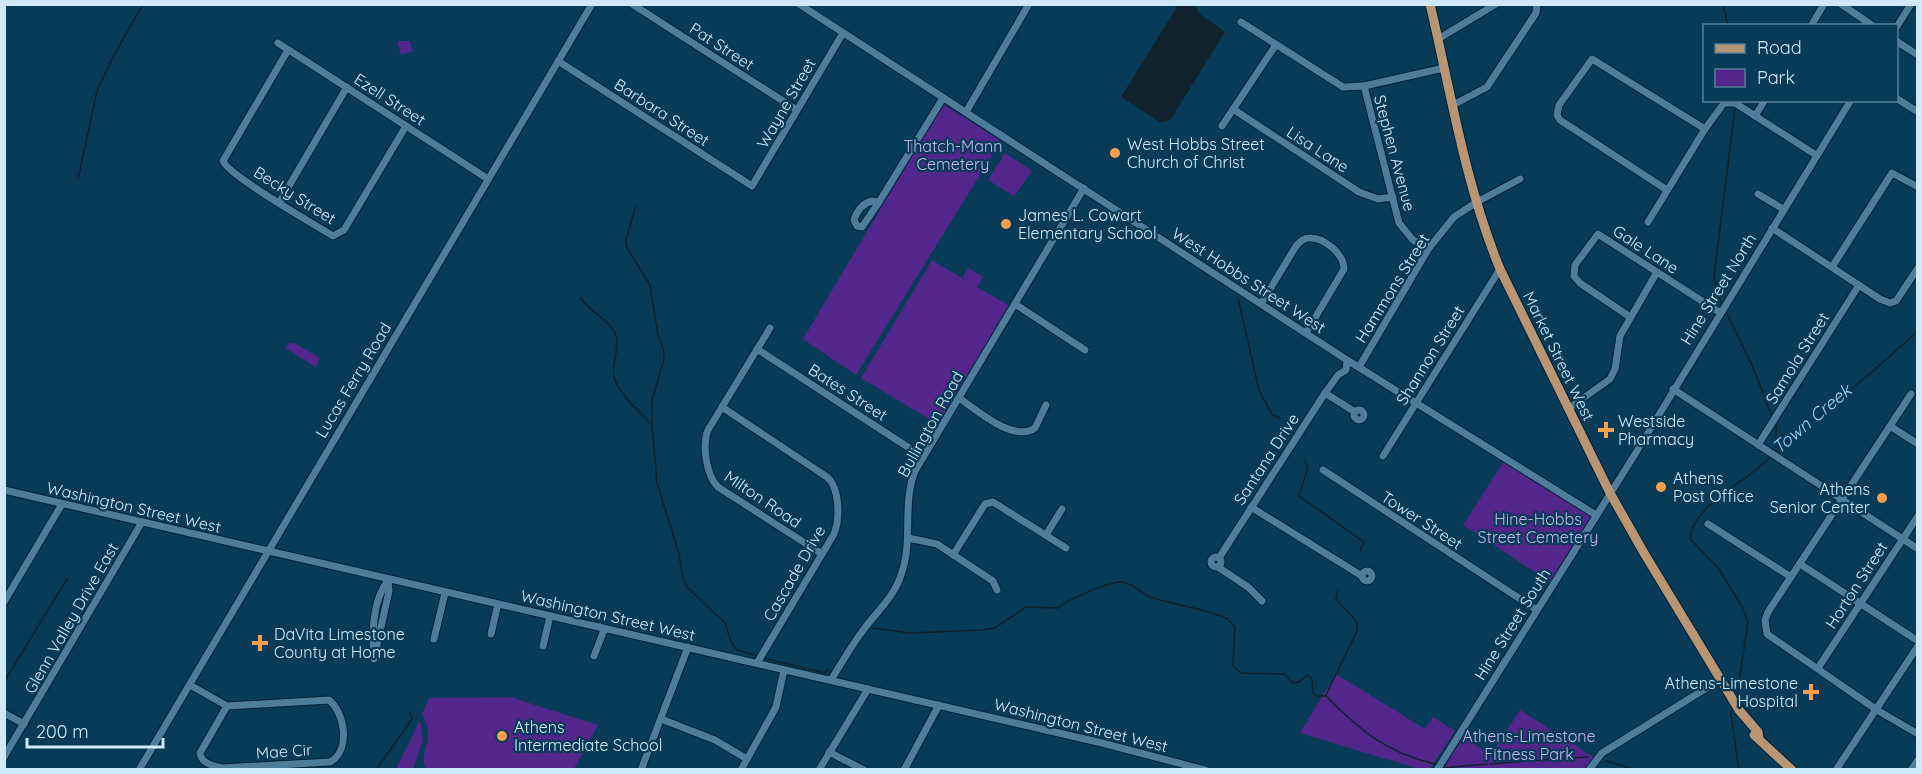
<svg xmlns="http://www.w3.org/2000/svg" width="1922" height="774" font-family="Quicksand,sans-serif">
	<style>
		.green { fill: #53268b }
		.water { fill: #10222d }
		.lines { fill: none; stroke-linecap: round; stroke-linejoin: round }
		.stream { stroke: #10222d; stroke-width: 1.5 }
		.minor-casing { stroke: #002135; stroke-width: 9 }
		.major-casing { stroke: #002135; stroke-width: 11 }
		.minor { stroke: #4e7c9b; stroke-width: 7 }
		.major { stroke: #b89573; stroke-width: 9 }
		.poi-dot { fill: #fa9f4f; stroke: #073b57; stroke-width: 2 }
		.labels { text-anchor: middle; stroke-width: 4.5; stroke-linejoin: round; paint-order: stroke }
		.street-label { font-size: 16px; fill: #d0e9fa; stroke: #073b57 }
		.poi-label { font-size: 16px; fill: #d0e9fa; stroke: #073b57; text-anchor: start }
		.park-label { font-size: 16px; fill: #c7b6ec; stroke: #073b57 }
		.water-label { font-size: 18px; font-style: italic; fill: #9fd5fb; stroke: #073b57 }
	</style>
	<rect width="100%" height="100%" fill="#073b57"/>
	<g class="green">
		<polygon points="397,41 410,41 413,51 401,55"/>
		<polygon points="943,104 1001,141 856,375 803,339"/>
		<polygon points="1005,153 1032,171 1014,196 988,180"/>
		<polygon points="932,260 970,283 963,277 968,268 983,277 977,287 1010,306 939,425 861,378"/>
		<polygon points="289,343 294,343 320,358 316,367 285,348"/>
		<polygon points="1504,461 1591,517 1550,582 1463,525"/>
		<polygon points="1336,674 1425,729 1433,717 1455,731 1430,769 1419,769 1300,733"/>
		<path d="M510 697 598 725 574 769 439 770 433 767 429 770 425 767C419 752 436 740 422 714L429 698Z"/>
		<polygon points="1520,710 1595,758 1587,769 1443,770 1463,737 1491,755"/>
		<polygon points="420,720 423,740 413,769 396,769"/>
	</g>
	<polygon class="water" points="1178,5 1195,5 1200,14 1225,32 1171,119 1161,123 1121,97"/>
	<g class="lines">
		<g class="stream">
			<polyline points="1723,4 1728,26"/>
			<polyline points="78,179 97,91 114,55 143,4"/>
			<polyline points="636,205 626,240 627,248 650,285 658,336 663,348 664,359 652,400 652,425 657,483 679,554 683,579 687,587 725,623 731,642 737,650 758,656"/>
			<path d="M581 298C590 312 606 318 614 331 622 344 611 363 614 377 617 392 641 413 651 424"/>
			<polyline points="1238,298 1259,390 1272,415 1280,418"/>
			<polyline points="1722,305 1714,277 1735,108"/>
			<polyline points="1726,312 1752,365 1772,416"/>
			<polyline points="1776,424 1776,447"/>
			<polyline points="1774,452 1872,372 1918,331"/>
			<polyline points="1304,460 1308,467 1299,496 1364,542 1360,551"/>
			<path d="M872 628 910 633 982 630 995 628 1026 607 1058 608C1066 600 1109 582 1120 582 1135 583 1140 594 1153 598 1176 605 1207 609 1228 619L1235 627 1233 666 1241 673 1285 674 1293 683 1299 682 1308 675 1312 679 1313 692 1316 696H1326C1361 731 1385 752 1435 764"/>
			<polyline points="763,658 825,673 828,669"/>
			<polyline points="4,682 67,579"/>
			<polyline points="1326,695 1357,631 1357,622 1336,599 1338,590"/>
			<path d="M1737 697 1748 621 1740 603 1719 569 1690 539C1692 504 1750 481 1771 456"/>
			<polyline points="1733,708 1731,714 1739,770"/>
			<polyline points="1528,761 1588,757"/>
			<polyline points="1606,761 1637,770"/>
			<polyline points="1490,764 1526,761"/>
			<polyline points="1442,768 1487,764"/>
			<polyline points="376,770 412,719 410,713"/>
		</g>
		<defs>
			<g id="minor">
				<polyline points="632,4 797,110"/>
				<polyline points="799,4 1347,360 1596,515"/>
				<polyline points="1841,4 1873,26"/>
				<polyline points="1241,22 1343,87 1364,86 1444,68"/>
				<polyline points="1811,26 1824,4"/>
				<polyline points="1896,28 1911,4"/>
				<polyline points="1438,39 1496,4"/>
				<polyline points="1896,41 1918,55"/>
				<polyline points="278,43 488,179"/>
				<path d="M288 50 223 161C229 176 314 224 333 236L344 230 406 126"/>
				<polyline points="558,61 752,186 843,33"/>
				<polyline points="1364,86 1399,223 1413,240 1429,248"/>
				<polyline points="1896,98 1918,112"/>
				<polyline points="1453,105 1487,87 1536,13 1537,4"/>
				<polyline points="1233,109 1359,192 1378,199 1393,197"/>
				<polyline points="966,112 1029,4"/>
				<polyline points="1755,116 1765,100"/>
				<polyline points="1222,126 1275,46"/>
				<polyline points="1667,190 1560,120 1557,115 1559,105 1592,59 1705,129"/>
				<polyline points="1758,194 1783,209"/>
				<path d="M872 201 879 202 862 227 857 226 854 220C857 211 863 203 872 201Z"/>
				<polyline points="879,202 943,98"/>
				<polyline points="279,203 347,87"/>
				<polyline points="1648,222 1705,129 1724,103 1735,103 1816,155"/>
				<polyline points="1772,228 1880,299 1890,303 1896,301 1918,268"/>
				<polyline points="1832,267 1892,173 1918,187"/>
				<polyline points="1015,304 1085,350"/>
				<path d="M1261 304 1296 246C1300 242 1303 238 1309 238 1324 237 1344 254 1344 269L1306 333"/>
				<polyline points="1630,317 1580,283 1574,276 1575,265 1598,234 1719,312"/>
				<path d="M770 328 708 430C702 445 706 475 718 487L822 554"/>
				<polyline points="757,349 923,457"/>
				<polyline points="1359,367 1429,248 1454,217 1477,202 1520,179"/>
				<polyline points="1673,389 1918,549"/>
				<polyline points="1325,393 1355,412"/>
				<polyline points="1911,394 1768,612 1765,620 1767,634 1877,710 1918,734"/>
				<path d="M959 398C977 410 1013 443 1035 428L1046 405"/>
				<path d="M722 407 827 477C840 488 840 519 834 534L757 663"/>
				<polyline points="1568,409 1610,379 1615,369 1620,336 1657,272"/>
				<circle cx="1359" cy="415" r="5"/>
				<polyline points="1890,426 1918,444"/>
				<polyline points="1758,445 1859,285"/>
				<polyline points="1383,456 1500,269"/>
				<polyline points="1323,470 1537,610"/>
				<polyline points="4,490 1102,743 1205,770"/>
				<polyline points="1251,507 1362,576"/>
				<polyline points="1708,524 1791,577"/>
				<polyline points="1046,535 1062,509"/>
				<polyline points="908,538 937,544 993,581 997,590"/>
				<polyline points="953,555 985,504 993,502 1066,548"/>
				<circle cx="1216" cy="562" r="5"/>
				<polyline points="1219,558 1325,393 1338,375 1346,370 1347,360"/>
				<polyline points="1800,564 1918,641"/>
				<polyline points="1218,567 1248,587 1262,601"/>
				<circle cx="1367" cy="576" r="5"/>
				<polyline points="4,602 62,504"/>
				<polyline points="491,634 498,604"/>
				<polyline points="434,639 445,593"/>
				<polyline points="543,646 550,616"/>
				<polyline points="375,654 389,591 388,580"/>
				<polyline points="594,656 604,630 600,627"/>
				<path d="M374 659C372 633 372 602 388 580"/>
				<polyline points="1818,668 1918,516"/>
				<path d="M831 680C841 664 850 648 861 633 876 612 895 597 902 572 913 539 902 504 915 471L1084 188"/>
				<path d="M190 685 227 706 329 700C345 713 351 750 330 762L222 768C213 766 201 763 200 753L227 706"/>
				<polyline points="4,713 24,724"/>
				<polyline points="661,719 715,740 747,759"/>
				<polyline points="829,752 864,770"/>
				<polyline points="4,757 142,522"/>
				<polyline points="139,770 592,4"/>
				<polyline points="641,770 688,647"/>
				<polyline points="741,770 776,707 784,670"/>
				<polyline points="819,770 868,689"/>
				<polyline points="904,770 939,705"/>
				<polyline points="1437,770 1632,459 1851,100"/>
				<polyline points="1589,770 1602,753 1721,679"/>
				<polyline points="1836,770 1918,646"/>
				<polyline points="1911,770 1918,760"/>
			</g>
			<g id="major">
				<path d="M1430 4C1451 93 1465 184 1500 269L1610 493 1644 553 1739 710 1758 732 1759 738"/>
				<polyline points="1754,735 1792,770"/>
			</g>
		</defs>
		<use href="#minor" class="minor-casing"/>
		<use href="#major" class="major-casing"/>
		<use href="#minor" class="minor"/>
		<use href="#major" class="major"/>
	</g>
	<g class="poi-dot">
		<circle cx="1115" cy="153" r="6"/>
		<circle cx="1006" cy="224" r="6"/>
		<path d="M1603 421h6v6h6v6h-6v6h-6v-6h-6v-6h6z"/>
		<circle cx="1661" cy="487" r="6"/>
		<circle cx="1882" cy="498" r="6"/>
		<path d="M257 634h6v6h6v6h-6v6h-6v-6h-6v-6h6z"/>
		<path d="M1808 683h6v6h6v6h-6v6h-6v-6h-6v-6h6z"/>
		<circle cx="502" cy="736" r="6"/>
	</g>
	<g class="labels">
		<g class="street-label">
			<text transform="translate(722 46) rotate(33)" y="6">Pat Street</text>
			<text transform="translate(390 99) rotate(33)" y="6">Ezell Street</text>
			<text transform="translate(786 103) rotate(-60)" y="6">Wayne Street</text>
			<text transform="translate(662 112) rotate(33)" y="6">Barbara Street</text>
			<text transform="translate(1318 149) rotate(33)" y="6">Lisa Lane</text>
			<text transform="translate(1395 153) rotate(75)" y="6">Stephen Avenue</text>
			<text transform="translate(295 195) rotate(32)" y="6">Becky Street</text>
			<text transform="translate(1646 249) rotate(33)" y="6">Gale Lane</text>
			<text transform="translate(1249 280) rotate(33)" y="6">West Hobbs Street West</text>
			<text transform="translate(1392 288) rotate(-58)" y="6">Hammons Street</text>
			<text transform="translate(1718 289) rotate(-58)" y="6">Hine Street North</text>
			<text transform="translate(1430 355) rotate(-58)" y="6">Shannon Street</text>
			<text transform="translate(1559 356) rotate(64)" y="6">Market Street West</text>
			<text transform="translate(1797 358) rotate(-58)" y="6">Samola Street</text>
			<text transform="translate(353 380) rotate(-59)" y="6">Lucas Ferry Road</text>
			<text transform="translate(848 392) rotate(33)" y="6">Bates Street</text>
			<text transform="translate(930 424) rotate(-61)" y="6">Bullington Road</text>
			<text transform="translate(1266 459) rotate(-57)" y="6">Santana Drive</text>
			<text transform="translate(763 499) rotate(34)" y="6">Milton Road</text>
			<text transform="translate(134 507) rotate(13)" y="6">Washington Street West</text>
			<text transform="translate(1422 520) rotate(33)" y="6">Tower Street</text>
			<text transform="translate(794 573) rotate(-60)" y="6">Cascade Drive</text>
			<text transform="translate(1856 585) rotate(-57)" y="6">Horton Street</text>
			<text transform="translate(608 615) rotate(13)" y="6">Washington Street West</text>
			<text transform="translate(71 618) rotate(-60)" y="6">Glenn Valley Drive East</text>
			<text transform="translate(1512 624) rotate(-58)" y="6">Hine Street South</text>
			<text transform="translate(1081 725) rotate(14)" y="6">Washington Street West</text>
			<text transform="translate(284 751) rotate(-4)" y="6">Mae Cir</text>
		</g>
		<g class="poi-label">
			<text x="1127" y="150">West Hobbs Street<tspan x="1127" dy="18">Church of Christ</tspan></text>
			<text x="1018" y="221">James L. Cowart<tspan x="1018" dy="18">Elementary School</tspan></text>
			<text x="1618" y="427">Westside<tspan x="1618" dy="18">Pharmacy</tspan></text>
			<text x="1673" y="484">Athens<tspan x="1673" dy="18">Post Office</tspan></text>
			<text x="1870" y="495" text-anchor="end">Athens<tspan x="1870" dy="18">Senior Center</tspan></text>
			<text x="274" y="640">DaVita Limestone<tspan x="274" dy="18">County at Home</tspan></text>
			<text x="1798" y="689" text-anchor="end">Athens-Limestone<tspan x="1798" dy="18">Hospital</tspan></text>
			<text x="514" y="733">Athens<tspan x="514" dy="18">Intermediate School</tspan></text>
		</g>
		<g class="park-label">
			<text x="953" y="152">Thatch-Mann<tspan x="953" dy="18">Cemetery</tspan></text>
			<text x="1538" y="525">Hine-Hobbs<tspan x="1538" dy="18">Street Cemetery</tspan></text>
			<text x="1529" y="742">Athens-Limestone<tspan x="1529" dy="18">Fitness Park</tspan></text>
		</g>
		<g class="water-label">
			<text transform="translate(1812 419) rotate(-40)" y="6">Town Creek</text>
		</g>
	</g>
	<rect width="1922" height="774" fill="none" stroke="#d0e9fa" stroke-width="12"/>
	<rect x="1703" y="24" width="195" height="78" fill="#073b57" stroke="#578198" stroke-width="1.5"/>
	<rect x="1715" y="44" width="30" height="9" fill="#b89573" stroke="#578198" stroke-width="1.5"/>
	<text x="1757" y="54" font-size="18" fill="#d0e9fa">Road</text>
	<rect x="1715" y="69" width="30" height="18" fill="#53268b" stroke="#578198" stroke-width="1.5"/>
	<text x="1757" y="84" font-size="18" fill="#d0e9fa">Park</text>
	<path d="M27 738v9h136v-9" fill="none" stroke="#d0e9fa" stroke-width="3"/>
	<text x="36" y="738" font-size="18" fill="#d0e9fa" stroke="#073b57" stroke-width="4.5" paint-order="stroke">200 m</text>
</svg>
